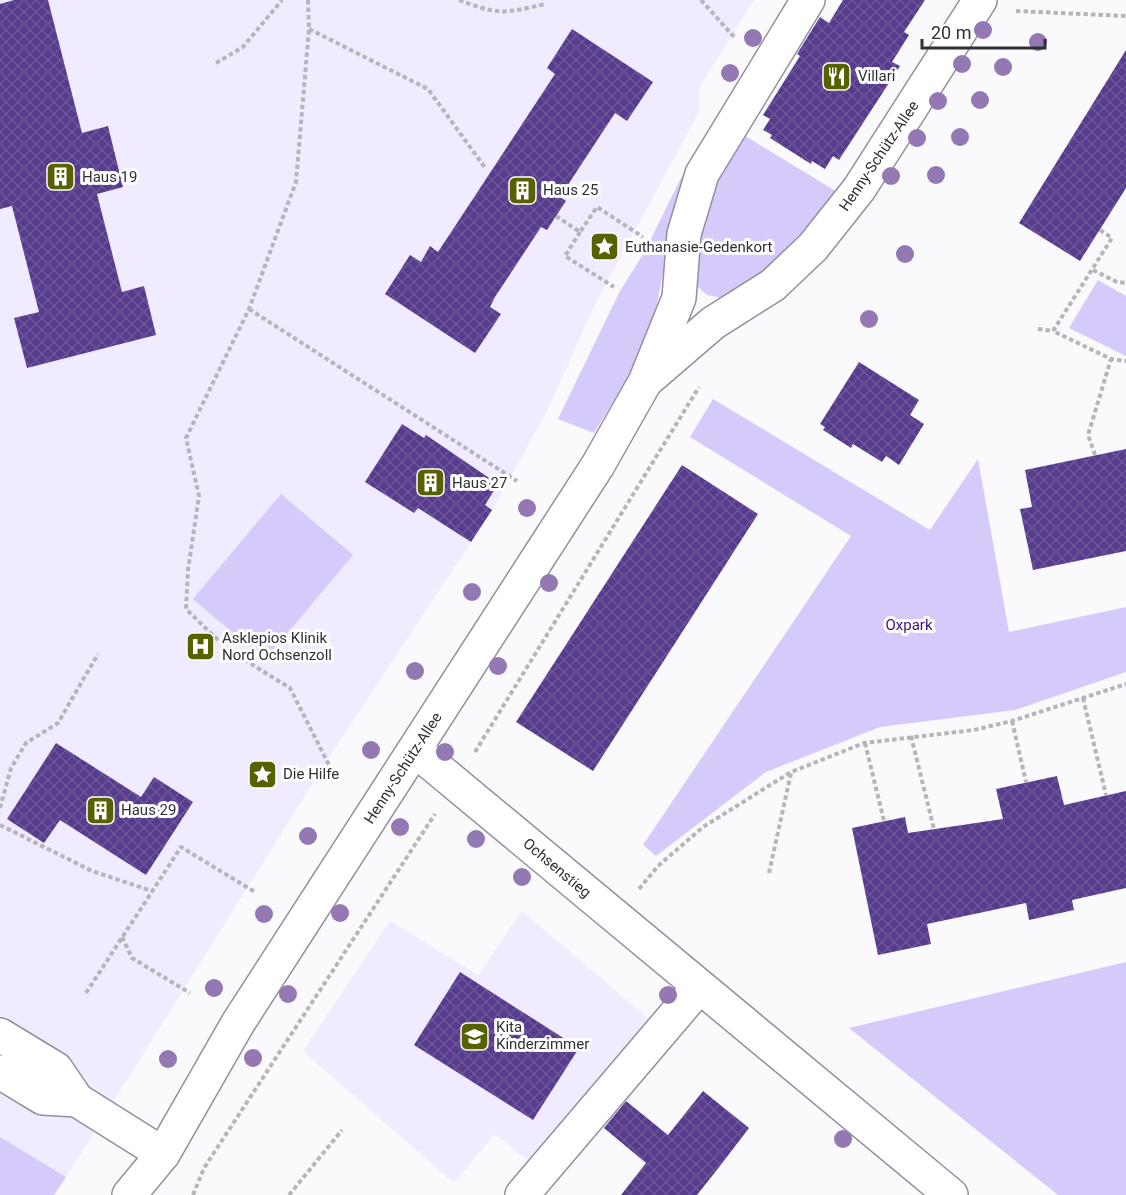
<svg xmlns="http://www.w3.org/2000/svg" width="1126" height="1195" font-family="Roboto,sans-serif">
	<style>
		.built { fill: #f0ebff }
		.green { fill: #d6cafa }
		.building { fill: url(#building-cross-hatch) }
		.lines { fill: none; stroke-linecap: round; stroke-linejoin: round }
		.minor-casing { stroke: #938f9f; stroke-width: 36 }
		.path { stroke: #b6b5b9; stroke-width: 4; stroke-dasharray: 4.5 3; stroke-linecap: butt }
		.minor { stroke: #fff; stroke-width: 33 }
		.tree { fill: #9378b4 }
		.labels { text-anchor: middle; stroke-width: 6; stroke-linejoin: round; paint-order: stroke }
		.poi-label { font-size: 15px; fill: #312f36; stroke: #fff; text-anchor: start }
		.street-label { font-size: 15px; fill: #312f36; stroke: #fff }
		.park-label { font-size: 15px; fill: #3f0e79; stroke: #fff }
	</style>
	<defs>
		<pattern id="building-cross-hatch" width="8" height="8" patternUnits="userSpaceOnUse" patternTransform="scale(1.5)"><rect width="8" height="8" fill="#573b8d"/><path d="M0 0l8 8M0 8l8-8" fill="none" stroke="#6c5698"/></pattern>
	</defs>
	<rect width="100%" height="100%" fill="#fafafd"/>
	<g class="built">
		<polygon points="0,0 754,0 699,88 699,112 596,302 546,413 492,510 333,751 66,1177 0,1137"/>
		<polygon points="522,911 650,1020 534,1165 495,1134 454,1183 303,1051 390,921 478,975"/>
	</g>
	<g class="green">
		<polygon points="740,133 839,193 799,242 746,287 722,298 707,295 695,284 696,257 712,187"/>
		<polygon points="683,174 654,318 635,366 594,433 558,419 620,291 645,251"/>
		<polygon points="1098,280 1126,296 1126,356 1069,328"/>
		<polygon points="713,399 930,530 978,459 1009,632 1126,607 1126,672 1015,710 880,727 766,772 656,856 643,845 851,536 690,437"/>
		<polygon points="281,494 353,555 265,660 193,599"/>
		<polygon points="1126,962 1126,1195 1058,1195 849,1028"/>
		<polygon points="0,1137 66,1177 54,1195 0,1195"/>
	</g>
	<g class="building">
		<polygon points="14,0 48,0 82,133 108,126 123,187 97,194 122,292 144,286 156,335 27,368 14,318 39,312 12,206 0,209 0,4"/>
		<polygon points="843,0 925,0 904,32 909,35 892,62 900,66 839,160 833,156 825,169 812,161 811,164 770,138 772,135 763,130 770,119 763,115 800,56 797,54 820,17 829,23"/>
		<polygon points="572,29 653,82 627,121 615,113 560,197 566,201 556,216 547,230 541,227 495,297 490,307 501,314 475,353 385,294 410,255 421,262 430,246 438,252 555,74 547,68"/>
		<polygon points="1126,50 1126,188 1080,261 1019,223"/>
		<polygon points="859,362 919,400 910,415 924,424 899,465 886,456 882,462 853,444 851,448 823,430 825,427 820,424"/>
		<polygon points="402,424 424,438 426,435 498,484 485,505 492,510 471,542 418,508 414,513 365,482"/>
		<polygon points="1126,449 1126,551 1033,570 1020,509 1032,507 1025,470"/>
		<polygon points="682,465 758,514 593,771 516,722"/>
		<polygon points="56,743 141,797 154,777 193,802 146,875 60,820 44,843 7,819"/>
		<polygon points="1057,776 1064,805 1126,791 1126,888 1072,900 1074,910 1029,920 1026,903 927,924 931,944 878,955 852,828 905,817 908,833 1003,819 996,789"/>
		<polygon points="460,972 579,1048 533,1120 414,1045"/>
		<polygon points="703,1091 749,1128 720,1166 697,1195 621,1195 646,1163 604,1128 626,1101 668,1135"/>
	</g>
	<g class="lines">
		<defs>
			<g id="minor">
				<polyline points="648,379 713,323 773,285 813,247 859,189 980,0"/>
				<polyline points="415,750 951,1195"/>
				<polyline points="0,1035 56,1069 77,1100 163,1154"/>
				<polyline points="0,1072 43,1098 77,1100"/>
				<polyline points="129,1195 163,1154 238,1023 598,465 645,382 679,298 684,234 702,174 808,0"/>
				<polyline points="522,1195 699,987"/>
			</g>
		</defs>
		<use href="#minor" class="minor-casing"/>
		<g class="path">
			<polyline points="308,0 309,29 296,182 249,309 186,438 199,496 188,570 186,609 227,649 290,688 333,773"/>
			<path d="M459 0C499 15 503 14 545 4"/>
			<polyline points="701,0 735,38"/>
			<polyline points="1016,11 1126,16"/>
			<polyline points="309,29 428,89 486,169"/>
			<polyline points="216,63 243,47 282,0"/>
			<polyline points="556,216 580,232 597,207 643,237"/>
			<polyline points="1100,230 1112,238 1053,331 1111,359 1126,361"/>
			<polyline points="580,232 565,256 614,287"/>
			<polyline points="1093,270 1117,282 1126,283"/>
			<polyline points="249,309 517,481"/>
			<polyline points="1038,329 1053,331"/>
			<polyline points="1095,455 1088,435 1111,359"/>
			<polyline points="1083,698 1106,795"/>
			<polyline points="1012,721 1026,782"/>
			<polyline points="911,736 934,829"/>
			<polyline points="865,743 884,821"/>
			<polyline points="475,752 699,387"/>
			<polyline points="0,808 11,768 26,743 58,723 98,654"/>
			<polyline points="0,825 92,871 152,891"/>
			<polyline points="769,873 791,773"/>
			<polyline points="639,889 658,866 703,827 791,772 864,743 974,730 1012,721 1126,684"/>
			<polyline points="122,937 132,958 190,993"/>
			<polyline points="86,993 181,847 255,892"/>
			<polyline points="193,1195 204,1168 435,814"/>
			<polyline points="289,1195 342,1130"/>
		</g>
		<use href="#minor" class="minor"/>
	</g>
	<g class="tree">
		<circle cx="983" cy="30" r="9"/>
		<circle cx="753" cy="38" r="9"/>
		<circle cx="1038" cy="42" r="9"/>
		<circle cx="962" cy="64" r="9"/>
		<circle cx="1003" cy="67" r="9"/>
		<circle cx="730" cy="73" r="9"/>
		<circle cx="980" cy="100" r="9"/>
		<circle cx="938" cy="101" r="9"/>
		<circle cx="960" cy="137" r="9"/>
		<circle cx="917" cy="138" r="9"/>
		<circle cx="936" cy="175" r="9"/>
		<circle cx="891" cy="176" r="9"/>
		<circle cx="905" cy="254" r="9"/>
		<circle cx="869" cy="319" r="9"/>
		<circle cx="527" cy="508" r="9"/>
		<circle cx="549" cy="583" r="9"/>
		<circle cx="472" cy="592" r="9"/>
		<circle cx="498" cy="666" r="9"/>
		<circle cx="415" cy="671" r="9"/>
		<circle cx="371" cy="750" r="9"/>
		<circle cx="445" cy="752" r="9"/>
		<circle cx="400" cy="827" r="9"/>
		<circle cx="308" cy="836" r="9"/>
		<circle cx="476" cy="839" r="9"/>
		<circle cx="522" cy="877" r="9"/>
		<circle cx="340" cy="913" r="9"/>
		<circle cx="264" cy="914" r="9"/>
		<circle cx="214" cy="988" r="9"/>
		<circle cx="288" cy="994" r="9"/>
		<circle cx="668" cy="995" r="9"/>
		<circle cx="253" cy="1058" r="9"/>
		<circle cx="168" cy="1059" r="9"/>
		<circle cx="843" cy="1139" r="9"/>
	</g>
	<defs>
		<symbol id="restaurant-square" viewBox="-11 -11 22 22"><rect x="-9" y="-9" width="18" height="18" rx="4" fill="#576100" stroke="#fff"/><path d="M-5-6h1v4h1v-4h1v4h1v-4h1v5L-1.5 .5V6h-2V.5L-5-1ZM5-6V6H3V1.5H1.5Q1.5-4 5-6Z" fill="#fff"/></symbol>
		<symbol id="building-square" viewBox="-11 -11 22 22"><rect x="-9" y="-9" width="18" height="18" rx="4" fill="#576100" stroke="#fff"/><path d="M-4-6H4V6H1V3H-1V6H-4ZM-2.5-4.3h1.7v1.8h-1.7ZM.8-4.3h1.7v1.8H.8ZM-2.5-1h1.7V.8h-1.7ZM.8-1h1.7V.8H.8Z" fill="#fff"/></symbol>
		<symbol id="sight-square" viewBox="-11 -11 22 22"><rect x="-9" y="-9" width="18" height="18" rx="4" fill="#576100" stroke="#fff"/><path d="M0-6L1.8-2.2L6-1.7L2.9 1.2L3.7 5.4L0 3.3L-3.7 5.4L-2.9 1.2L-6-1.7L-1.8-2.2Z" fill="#fff"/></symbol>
		<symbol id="hospital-square" viewBox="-11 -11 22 22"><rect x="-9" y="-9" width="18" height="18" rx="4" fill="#576100" stroke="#fff"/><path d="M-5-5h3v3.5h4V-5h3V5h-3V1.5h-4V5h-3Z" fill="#fff"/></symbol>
		<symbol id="school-square" viewBox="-11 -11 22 22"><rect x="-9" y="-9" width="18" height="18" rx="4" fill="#576100" stroke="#fff"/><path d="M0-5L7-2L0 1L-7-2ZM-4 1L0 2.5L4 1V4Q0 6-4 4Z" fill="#fff"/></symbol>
	</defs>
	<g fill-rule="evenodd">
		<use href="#restaurant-square" x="820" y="60" width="33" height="33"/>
		<use href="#building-square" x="44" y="160" width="33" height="33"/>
		<use href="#building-square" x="506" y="174" width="33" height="33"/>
		<use href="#sight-square" x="588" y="230" width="33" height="33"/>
		<use href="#building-square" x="414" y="466" width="33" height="33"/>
		<use href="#hospital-square" x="184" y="630" width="33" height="33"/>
		<use href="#sight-square" x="246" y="758" width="33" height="33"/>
		<use href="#building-square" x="84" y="794" width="33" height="33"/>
		<use href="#school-square" x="458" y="1020" width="33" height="33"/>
	</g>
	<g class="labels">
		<g class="poi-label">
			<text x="858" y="81">Villari</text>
			<text x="82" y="182">Haus 19</text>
			<text x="543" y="195">Haus 25</text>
			<text x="625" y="252">Euthanasie-Gedenkort</text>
			<text x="452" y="488">Haus 27</text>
			<text x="222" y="643">Asklepios Klinik<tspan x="222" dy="17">Nord Ochsenzoll</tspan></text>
			<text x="283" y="779">Die Hilfe</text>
			<text x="121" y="815">Haus 29</text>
			<text x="496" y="1032">Kita<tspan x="496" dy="17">Kinderzimmer</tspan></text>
		</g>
		<g class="street-label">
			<text transform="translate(879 156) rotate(-56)" y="5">Henny-Schütz-Allee</text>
			<text transform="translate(403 768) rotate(-57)" y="5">Henny-Schütz-Allee</text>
			<text transform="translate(557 868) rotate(40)" y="5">Ochsenstieg</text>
		</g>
		<g class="park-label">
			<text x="909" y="630">Oxpark</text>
		</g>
	</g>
	<path d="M922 39v9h123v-9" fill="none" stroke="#312f36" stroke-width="3"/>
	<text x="931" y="39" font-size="18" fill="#312f36" stroke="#ffffff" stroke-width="4.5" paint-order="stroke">20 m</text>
</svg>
